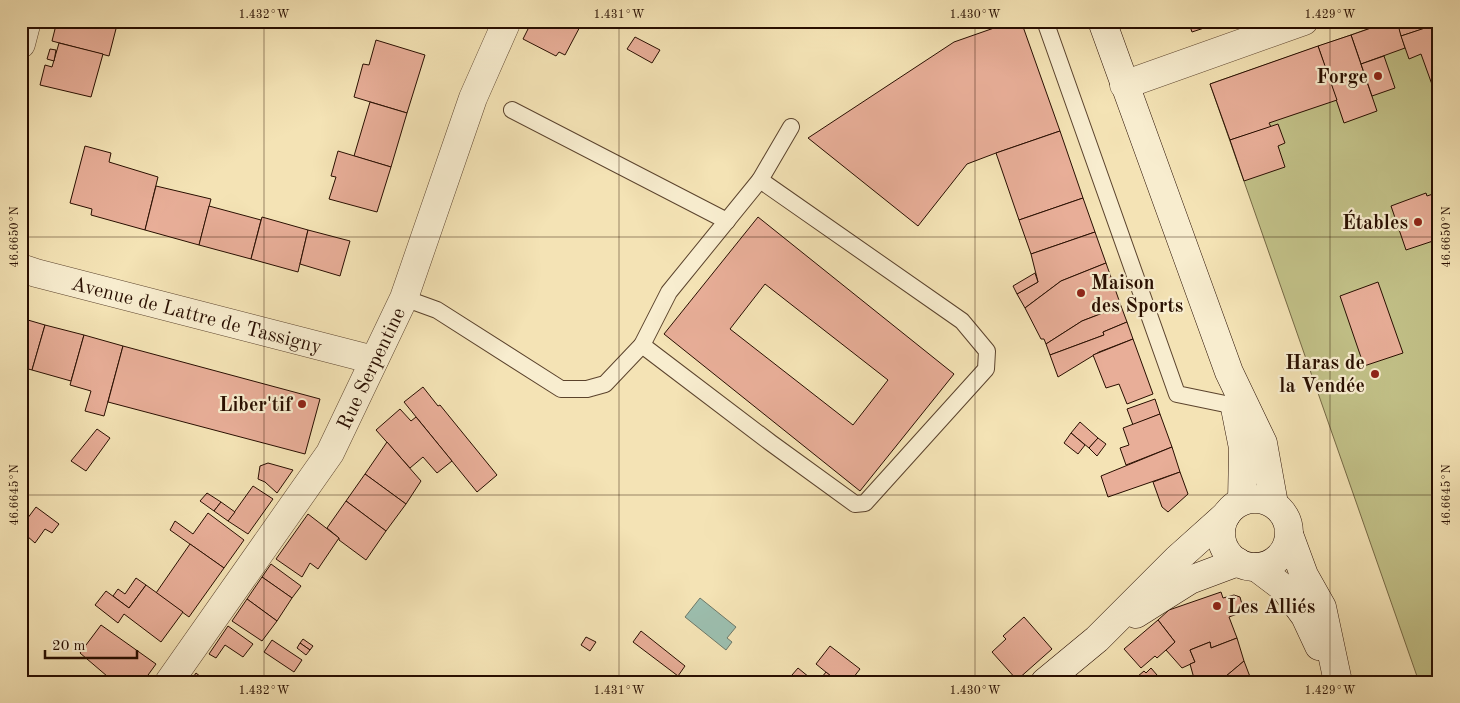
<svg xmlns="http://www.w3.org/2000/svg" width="1460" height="703" font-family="'Old Standard TT',serif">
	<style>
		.green { fill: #c2c188; stroke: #756844 }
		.water { fill: #9cbeae; stroke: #6e7868 }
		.building { fill: #e8ae98; stroke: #280e00; fill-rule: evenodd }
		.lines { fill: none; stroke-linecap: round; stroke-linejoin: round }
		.service-casing { stroke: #5b432d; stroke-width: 18 }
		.minor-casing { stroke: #5b432d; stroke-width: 29 }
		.secondary-casing { stroke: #280e00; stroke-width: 29 }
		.service { stroke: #f8edcf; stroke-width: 16 }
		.minor { stroke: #f8edcf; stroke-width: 28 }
		.secondary { stroke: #f8edcf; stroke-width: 28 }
		.ticks { fill: none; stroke: #280e00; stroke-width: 1; stroke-opacity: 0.45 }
		.poi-dot { fill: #8f2418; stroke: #f8edcf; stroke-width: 2 }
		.labels { text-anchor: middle; stroke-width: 4.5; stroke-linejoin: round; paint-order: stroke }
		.poi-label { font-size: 20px; font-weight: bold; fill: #280e00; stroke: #f8edcf; text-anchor: end }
		.street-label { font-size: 20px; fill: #280e00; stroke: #f8edcf }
		.neatline { fill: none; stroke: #280e00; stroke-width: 2 }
		.ticks-label { font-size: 12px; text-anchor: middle; fill: #280e00 }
	</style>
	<rect width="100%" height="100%" fill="#f4e3b5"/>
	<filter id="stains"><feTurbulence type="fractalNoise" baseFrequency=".004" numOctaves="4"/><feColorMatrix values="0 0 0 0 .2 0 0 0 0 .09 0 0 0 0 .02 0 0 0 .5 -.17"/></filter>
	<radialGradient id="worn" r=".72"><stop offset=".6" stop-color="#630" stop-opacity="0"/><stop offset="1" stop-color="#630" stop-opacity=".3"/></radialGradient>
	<polygon class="green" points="1391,21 1439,21 1439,682 1419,682 1210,84"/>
	<polygon class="water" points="700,598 736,627 727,638 732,642 726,650 685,617"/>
	<g class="building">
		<polygon points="57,21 118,21 109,56 52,41"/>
		<polygon points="532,21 583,21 565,55 559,52 556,56 523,39"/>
		<polygon points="1014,21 1021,21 1060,131 996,153 967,164 918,226 808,138 954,42"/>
		<polygon points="1188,21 1225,21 1192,32"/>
		<polygon points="1391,21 1397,21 1405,48 1361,64 1351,35"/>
		<polygon points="1397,21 1427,21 1429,27 1401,36"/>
		<polygon points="1431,26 1439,45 1439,88 1434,90 1421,54 1409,59 1401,36"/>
		<polygon points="1351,35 1377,111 1344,123 1318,46"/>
		<polygon points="635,37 660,50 652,63 627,49"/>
		<polygon points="376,40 425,55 407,113 354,97 363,64 369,65"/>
		<polygon points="59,43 103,54 91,97 40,85 45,65 52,67"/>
		<polygon points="1318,46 1337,100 1269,123 1271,127 1230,140 1210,84"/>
		<polygon points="50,49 56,50 54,61 47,59"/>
		<polygon points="1384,56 1395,88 1372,96 1361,64"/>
		<polygon points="370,102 407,113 391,167 354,156"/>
		<polygon points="1278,124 1285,143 1278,146 1285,167 1244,181 1230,140"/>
		<polygon points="1060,131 1083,198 1019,220 996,153"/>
		<polygon points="85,146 111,153 109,162 158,177 145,230 91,215 92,209 70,203"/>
		<polygon points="338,151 391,167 377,212 329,199 336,177 331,176"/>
		<polygon points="156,186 211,199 199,245 145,230"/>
		<polygon points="1439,192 1439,239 1406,250 1391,206 1426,193 1427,196"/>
		<polygon points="1083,198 1095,232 1031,254 1019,220"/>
		<polygon points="209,206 261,220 251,259 199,245"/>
		<polygon points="262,217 308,230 298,272 251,259"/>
		<path d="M758 217 954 374 860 491 664 334ZM765 284 888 380 853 425 730 329Z"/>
		<polygon points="308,230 350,241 340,276 300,264"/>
		<polygon points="1095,232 1106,263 1061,281 1025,308 1017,294 1038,282 1031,254"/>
		<polygon points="1106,263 1121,306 1082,321 1046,344 1044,339 1041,339 1025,308 1061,281"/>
		<polygon points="1035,273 1038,282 1017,294 1013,286"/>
		<polygon points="1378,282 1403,353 1364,366 1340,296"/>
		<polygon points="1121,306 1127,322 1103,332 1104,335 1050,355 1046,344 1082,321"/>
		<polygon points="21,318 45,325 32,370 21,367"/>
		<polygon points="1127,322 1133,339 1099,352 1058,377 1050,355 1104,335 1103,332"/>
		<polygon points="45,325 84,335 71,381 32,370"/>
		<polygon points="84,335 123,346 104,416 85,411 91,391 70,385"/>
		<polygon points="1133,339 1153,394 1127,404 1119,384 1106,388 1093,355"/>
		<polygon points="123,346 320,399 305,454 108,402"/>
		<polygon points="423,387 438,406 440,405 497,475 477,492 404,402"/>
		<polygon points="1155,399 1160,414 1133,425 1127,409"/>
		<polygon points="400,409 411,421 416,417 452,461 437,473 423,457 410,468 376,430"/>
		<polygon points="1160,414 1172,447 1126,465 1120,448 1129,445 1123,428"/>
		<polygon points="1080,422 1098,438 1089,448 1071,433"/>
		<polygon points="97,429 110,438 86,471 71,461"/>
		<polygon points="1071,433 1085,445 1078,454 1064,443"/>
		<polygon points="1098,438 1106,444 1097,456 1089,448"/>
		<polygon points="387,442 421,481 406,504 365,474"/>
		<polygon points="1172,447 1180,472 1108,497 1101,476"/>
		<polygon points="268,463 293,470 277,493 265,482 258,479 260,466"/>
		<polygon points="1180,472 1188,494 1168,512 1162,507 1153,482"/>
		<polygon points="365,474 406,504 386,531 346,501"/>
		<polygon points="253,486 273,499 248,534 228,521"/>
		<polygon points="207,493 221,502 214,511 200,501"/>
		<polygon points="346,501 386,531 366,560 339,540 339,538 327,528"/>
		<polygon points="221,502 235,512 228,521 214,511"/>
		<polygon points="36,507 59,524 52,533 45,529 35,543 27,536 21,543 21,527"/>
		<polygon points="208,513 244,540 224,568 170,530 175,521 193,534"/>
		<polygon points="308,514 339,538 318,569 310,563 302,577 276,559"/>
		<polygon points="190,544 224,568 189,617 156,593"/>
		<polygon points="271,564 301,586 292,598 262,577"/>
		<polygon points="262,577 292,598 277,621 247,599"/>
		<polygon points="136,578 146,585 129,608 113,596 118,589 125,594"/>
		<polygon points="146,585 183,612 161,642 124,614 118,623 95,605 106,591 129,608"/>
		<polygon points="1221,592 1223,598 1234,595 1240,597 1243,608 1240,613 1229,617 1237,638 1211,648 1210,642 1190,650 1195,662 1182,668 1166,650 1175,642 1158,620 1169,610"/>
		<polygon points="247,599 277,621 262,641 232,621"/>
		<polygon points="1024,617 1052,649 1017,680 992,652 1006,639 1003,636"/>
		<polygon points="1158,620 1175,642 1157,658 1155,656 1141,668 1124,649"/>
		<polygon points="101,625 156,664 143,682 114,682 80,653"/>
		<polygon points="228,626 253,644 243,657 225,645 216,658 209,654"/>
		<polygon points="641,631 685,666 678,676 633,642"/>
		<polygon points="586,637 596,642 590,651 581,645"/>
		<polygon points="1237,638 1244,661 1219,682 1195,682 1190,664 1195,662 1190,650 1210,642 1211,648"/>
		<polygon points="303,639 313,646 310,650 300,643"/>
		<polygon points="272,640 302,660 294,672 264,652"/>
		<polygon points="300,643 310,650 306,655 297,648"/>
		<polygon points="830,646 860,669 850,682 838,682 816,664"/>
		<polygon points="1244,661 1252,682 1219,682"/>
		<polygon points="798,668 815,682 786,682"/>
		<polygon points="1151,668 1163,682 1131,682 1144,671 1146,673"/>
		<polygon points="826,672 838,682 818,682"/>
		<polygon points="196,673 207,682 190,682"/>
	</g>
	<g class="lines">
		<defs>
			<g id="service">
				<polyline points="1045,21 1177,394 1235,406"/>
				<polyline points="512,110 727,221"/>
				<polyline points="404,298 437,310 561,389 587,389 605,384 642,345 669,292 760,180 791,127"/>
				<polyline points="642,345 771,443 855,504 865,503 986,369 987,351 962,321 760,180"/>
			</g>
			<g id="minor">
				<polyline points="21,44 27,21"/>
				<polyline points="1124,85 1304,21"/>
				<path id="s1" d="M21 268 36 273 374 360"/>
				<path id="s2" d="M169 682 330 453 404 298 473 98 507 21"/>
			</g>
			<g id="secondary">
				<polyline points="1102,21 1229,372 1263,443 1274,504"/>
				<polyline points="1235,408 1243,448 1242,501"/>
				<circle cx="1255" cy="533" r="34"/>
				<polyline points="1290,537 1304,575 1322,607 1338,682"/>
				<polyline points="1256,567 1285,589 1305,616 1319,646"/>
				<polyline points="1136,614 1190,580 1238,562"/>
				<polyline points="1045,682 1097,639 1177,559 1226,515"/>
			</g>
		</defs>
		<use href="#service" class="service-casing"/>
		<use href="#minor" class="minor-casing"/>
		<use href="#secondary" class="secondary-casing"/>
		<use href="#service" class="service"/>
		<use href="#minor" class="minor"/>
		<use href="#secondary" class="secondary"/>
	</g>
	<path class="ticks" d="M264 21V682M619 21V682M975 21V682M1330 21V682M21 237H1439M21 495H1439"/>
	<g class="poi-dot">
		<circle cx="1378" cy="76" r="5"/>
		<circle cx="1418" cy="222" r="5"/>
		<circle cx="1081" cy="293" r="5"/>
		<circle cx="1375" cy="374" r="5"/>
		<circle cx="302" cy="404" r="5"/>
		<circle cx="1217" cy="606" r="5"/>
	</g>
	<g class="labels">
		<g class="poi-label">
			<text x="1368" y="83">Forge</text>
			<text x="1408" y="229">Étables</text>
			<text x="1091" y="289" text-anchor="start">Maison<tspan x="1091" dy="23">des Sports</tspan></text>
			<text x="1365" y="369">Haras de<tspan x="1365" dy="23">la Vendée</tspan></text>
			<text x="292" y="411">Liber'tif</text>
			<text x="1227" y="613" text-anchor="start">Les Alliés</text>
		</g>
		<g class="street-label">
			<text dy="7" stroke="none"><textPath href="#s1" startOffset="182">Avenue de Lattre de Tassigny</textPath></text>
			<text dy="7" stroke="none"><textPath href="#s2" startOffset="374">Rue Serpentine</textPath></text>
		</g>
	</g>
	<rect width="1460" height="703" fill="none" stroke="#f4e3b5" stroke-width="55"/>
	<path d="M45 650v8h92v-8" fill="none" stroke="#280e00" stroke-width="2.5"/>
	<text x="52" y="650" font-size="15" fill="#280e00" stroke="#f8edcf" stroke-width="4" paint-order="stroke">20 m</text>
	<rect x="28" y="28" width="1404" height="648" class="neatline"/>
	<g class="ticks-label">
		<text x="264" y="18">1.432°W</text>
		<text x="619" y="18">1.431°W</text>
		<text x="975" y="18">1.430°W</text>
		<text x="1330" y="18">1.429°W</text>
		<text transform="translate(14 237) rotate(-90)" y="4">46.6650°N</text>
		<text transform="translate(1446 237) rotate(-90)" y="4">46.6650°N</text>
		<text transform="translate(14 495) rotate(-90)" y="4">46.6645°N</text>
		<text transform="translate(1446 495) rotate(-90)" y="4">46.6645°N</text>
		<text x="264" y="694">1.432°W</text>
		<text x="619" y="694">1.431°W</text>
		<text x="975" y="694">1.430°W</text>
		<text x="1330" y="694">1.429°W</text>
	</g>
	<rect width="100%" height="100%" filter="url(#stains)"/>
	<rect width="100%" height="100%" fill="url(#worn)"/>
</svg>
